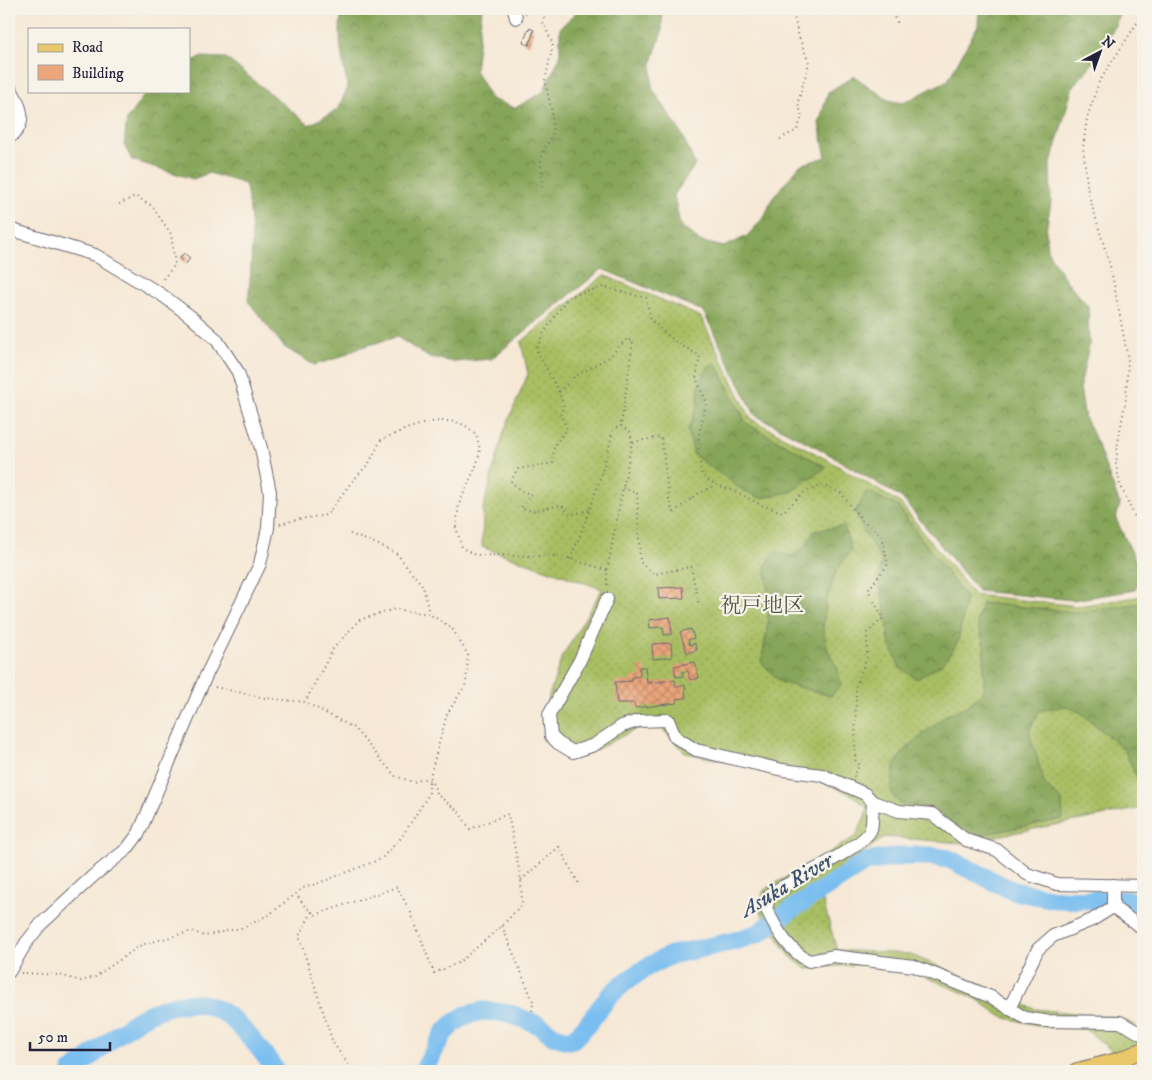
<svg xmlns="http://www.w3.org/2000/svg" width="1152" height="1080" font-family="'IM FELL DW Pica','Noto Serif JP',serif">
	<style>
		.grass { fill: url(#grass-dots); stroke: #65704e }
		.forest { fill: url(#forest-crowns); stroke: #54644a }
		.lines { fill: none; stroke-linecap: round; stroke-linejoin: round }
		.river { stroke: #79bef0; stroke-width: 19 }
		.building { fill: url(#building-cross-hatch) }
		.minor-casing { stroke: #6c6771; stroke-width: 14 }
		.major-casing { stroke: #6c6771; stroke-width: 17 }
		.path { stroke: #6c6771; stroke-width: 2; stroke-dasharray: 1 4; stroke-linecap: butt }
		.minor { stroke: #fff; stroke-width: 12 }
		.major { stroke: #eac769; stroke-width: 15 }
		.labels { text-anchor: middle; stroke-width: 4.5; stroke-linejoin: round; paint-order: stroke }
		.park-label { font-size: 21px; fill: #515949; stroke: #f7f3e8 }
		.water-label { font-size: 22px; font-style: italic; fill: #3c5171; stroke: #f7f3e8 }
	</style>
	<defs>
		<pattern id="grass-dots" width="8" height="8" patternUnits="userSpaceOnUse" patternTransform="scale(1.25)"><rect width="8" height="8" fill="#a8be62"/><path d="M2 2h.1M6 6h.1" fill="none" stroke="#90a356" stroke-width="1.8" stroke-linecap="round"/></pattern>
		<pattern id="forest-crowns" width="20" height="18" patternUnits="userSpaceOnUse" patternTransform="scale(1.25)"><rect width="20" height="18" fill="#86a558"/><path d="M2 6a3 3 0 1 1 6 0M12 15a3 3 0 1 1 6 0" fill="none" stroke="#6d864a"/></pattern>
		<pattern id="building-cross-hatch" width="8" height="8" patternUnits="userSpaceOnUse" patternTransform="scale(1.25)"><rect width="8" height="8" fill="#eca67c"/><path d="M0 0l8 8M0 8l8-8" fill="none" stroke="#bf8767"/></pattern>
	</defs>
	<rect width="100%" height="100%" fill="#f7f3e8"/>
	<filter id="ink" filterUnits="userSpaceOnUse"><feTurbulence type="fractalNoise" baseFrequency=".02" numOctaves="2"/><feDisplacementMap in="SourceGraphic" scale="10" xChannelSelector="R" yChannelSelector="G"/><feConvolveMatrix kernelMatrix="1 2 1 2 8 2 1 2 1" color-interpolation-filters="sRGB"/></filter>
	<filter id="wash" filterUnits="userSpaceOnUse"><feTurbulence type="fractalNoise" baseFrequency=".0096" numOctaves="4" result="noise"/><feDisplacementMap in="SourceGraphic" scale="20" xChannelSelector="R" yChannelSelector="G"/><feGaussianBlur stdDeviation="1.12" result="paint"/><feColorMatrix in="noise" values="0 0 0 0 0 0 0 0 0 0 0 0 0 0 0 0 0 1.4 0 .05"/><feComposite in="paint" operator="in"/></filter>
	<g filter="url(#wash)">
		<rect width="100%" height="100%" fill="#f6e8d5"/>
		<polygon class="grass" points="604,275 701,317 751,419 828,460 900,503 974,595 1078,606 1143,596 1143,808 961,843 885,837 818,884 837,950 909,954 984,985 1005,997 1035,1009 1116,1017 1135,1025 1139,1045 1117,1055 1084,1028 1046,1027 1002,1017 975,998 919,974 863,964 806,969 790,956 758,909 764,890 829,853 856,836 868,809 854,796 824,782 686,753 660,727 638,728 588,754 566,755 548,740 542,716 562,657 602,589 482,547 483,509 504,431 528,374 521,342"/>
		<g class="forest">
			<path d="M342 9H482L475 70 491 99 515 108 543 92 560 57V28L579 9H662V32L652 62V88L682 134 695 165 674 195 680 225 699 241 724 247 747 236 765 216 772 199 800 165 826 157 819 124 828 92 854 76 888 100 903 103 948 80 978 25 979 9H1123C1110 37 1095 64 1073 86L1050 166 1051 202 1046 230 1047 250 1065 279 1088 306 1089 345 1080 387 1085 419 1094 436 1120 505 1116 519 1135 559 1140 578 1135 590 1073 600 978 591 902 498 820 449 755 415 703 311 602 269 491 359 454 362 428 357 397 337 358 348 338 358 314 365 284 347 248 301C252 262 255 223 245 184L209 173 193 179 132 160 124 145 127 119 147 91H189V62L202 57 226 58 309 125 337 110 348 88C342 60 337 38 342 9Z"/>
			<polygon points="716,363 746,423 826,467 791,492 761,498 744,491 694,455 688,431 697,407 699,384 709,366"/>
			<polygon points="867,491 898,507 966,598 958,642 943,663 917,679 900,668 889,641 887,619 878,578 882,561 864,532 855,512"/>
			<path d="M844 526 851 550 837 570 826 602 823 628 827 648 838 670 841 685 831 696 780 682 761 662C769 626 771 603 765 566L775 552 793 556 806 545 814 531Z"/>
			<polygon points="982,603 1076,612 1143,603 1143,791 1124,749 1080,712 1065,706 1039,711 1029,732 1045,785 1062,800 1063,819 970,837 935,809 900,804 891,793 894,766 905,750 946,715 967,706 984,691 984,645 977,621"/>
		</g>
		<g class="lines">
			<g class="river">
				<path d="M72 1071C92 1057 109 1040 129 1026 153 1009 191 994 219 1010 239 1021 263 1052 276 1071"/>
				<polyline points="423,1071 444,1033 454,1023 466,1015 483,1011 508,1013 539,1025 554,1036 569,1040 573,1039 587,1025 609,996 624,983 647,967 671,955 735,941 759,933 786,913 866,862 904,856 929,856 949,859 1013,891 1055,899 1143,901"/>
			</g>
		</g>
		<g id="blocks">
			<g class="building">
				<polygon points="529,28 534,30 529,45 523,43"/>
				<polygon points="184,253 190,258 186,264 180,258"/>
				<polygon points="683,587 684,598 659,599 658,588"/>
				<polygon points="670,617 672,634 664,635 663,627 650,628 649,620"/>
				<polygon points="691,629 694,638 688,640 690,645 695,643 697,650 687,653 680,632"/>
				<polygon points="671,643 672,657 653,659 652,644"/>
				<polygon points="695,662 699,678 690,680 688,671 682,672 683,676 676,677 674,666"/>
				<polygon points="639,667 645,667 647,683 675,680 676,686 685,685 686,698 676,699 677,703 635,708 634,703 617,703 615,682 632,681 632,677 640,676"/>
			</g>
		</g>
	</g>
	<g filter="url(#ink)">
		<use href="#blocks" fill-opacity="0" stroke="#6c6771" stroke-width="1"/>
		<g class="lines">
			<defs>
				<g id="minor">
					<polyline points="514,9 516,18"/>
					<path d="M9 86C20 104 30 122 9 138"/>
					<polyline points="9,229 95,255 162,295 190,316 216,339 238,372 261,448 270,492 268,528 260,564 205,678 139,833 127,849 93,876 41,924 26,943 9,972"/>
					<polyline points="607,599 580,660 549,715 551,736 558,743 573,752 594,745 622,726 638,721 668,720 675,737 696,750 783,770 822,775 865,794 873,802 899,811 932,814 966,840 997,850 1027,874 1057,884 1143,886"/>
					<path d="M873 802C872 810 873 821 871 829 866 846 789 883 771 893L766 908C776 929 788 950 809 961L833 956 914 966 991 997 1025 1018 1044 1021 1120 1022 1143 1035"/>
					<polyline points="1113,885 1113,907 1138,925 1143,925"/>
					<polyline points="1009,1009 1038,949 1053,936 1092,920 1113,907"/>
				</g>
				<polyline id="major" points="1076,1071 1119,1060 1143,1050"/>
			</defs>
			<use href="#minor" class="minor-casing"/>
			<use href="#major" class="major-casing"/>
			<g class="path">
				<polyline points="889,9 897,22 895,25"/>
				<polyline points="1142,9 1137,23 1099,82 1087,118 1083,148 1088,192 1111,269 1128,359 1126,398 1118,442 1116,464 1120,485 1143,534"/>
				<polyline points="525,13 546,9 543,23 553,44 545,81 552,112 553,133 541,157 542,188"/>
				<polyline points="780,139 797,130 802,117 798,102 809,63 799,37 792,9"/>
				<polyline points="119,204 135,196 152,206 171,234 175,265 161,281"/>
				<polyline points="559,392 574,377 609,357 627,339 633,341 621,425"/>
				<polyline points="633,442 661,437 670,506 674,512 698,494 716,485"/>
				<polyline points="623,488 637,493 640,562 654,574 691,567 699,605"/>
				<path d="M589 510 571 515 561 505 532 511 521 508 531 494 521 491 511 482 517 469 553 463 554 446 567 429 560 413 564 407 559 392 536 349 543 334 568 297 603 287 646 298 651 320 676 342 700 356 696 378 707 403C697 434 697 445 702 476L716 485 733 490 761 505 783 512 803 493 823 485 841 493 862 520 881 535 888 564 868 590 883 618 867 633V657L856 686 855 760 860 765 853 775 855 777"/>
				<path d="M280 524 300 519 327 515 350 484 369 463 381 440C403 430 439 413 464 425 468 427 472 431 476 434L480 449 477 464 459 504 456 527 462 548 475 555 561 556 607 570V588"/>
				<polyline points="350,534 377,544 397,554 423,586 429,614"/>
				<path d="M570 559C588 518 603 474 613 430L621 426 630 432 632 442 607 570"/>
				<polyline points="215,687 265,698 305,702 354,728 395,776 413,782 424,779 431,781 439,796 459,812 470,829 508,814 521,880 522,904 502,926 458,963 434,973 411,913 397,887 315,915 304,905 296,894"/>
				<polyline points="521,880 559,847 579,884"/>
				<polyline points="312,912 299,936 333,1043 353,1071"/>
				<polyline points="502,926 533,1001 532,1014"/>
				<polyline points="21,973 59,975 81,981 95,977 141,945 192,931 204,936 245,927 270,914 303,888 319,883 381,859 401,838 429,794 429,780 447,714 466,684 468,655 451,627 429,614 395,609 359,620 333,649 305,702"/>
			</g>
			<use href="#minor" class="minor"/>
			<use href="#major" class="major"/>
		</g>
	</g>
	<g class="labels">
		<g class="park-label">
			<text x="762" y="612">祝戸地区</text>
		</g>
		<g class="water-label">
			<text transform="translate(786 884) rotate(-31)" y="8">Asuka River</text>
		</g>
	</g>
	<rect width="1152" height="1080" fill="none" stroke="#f7f3e8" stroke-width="30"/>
	<rect x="28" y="28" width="162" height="65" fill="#f7f3e8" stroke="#a29fa3"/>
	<rect x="38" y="44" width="25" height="8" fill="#eac769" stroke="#a29fa3"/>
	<text x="72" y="52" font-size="15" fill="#22223b">Road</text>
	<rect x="38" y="65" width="25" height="15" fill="#eca67c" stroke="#a29fa3"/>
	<text x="72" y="78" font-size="15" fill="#22223b">Building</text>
	<g transform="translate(1100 52) rotate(41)" stroke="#f7f3e8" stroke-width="4" paint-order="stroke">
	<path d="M0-4L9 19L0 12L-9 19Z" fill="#22223b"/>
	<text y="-8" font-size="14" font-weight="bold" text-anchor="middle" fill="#22223b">N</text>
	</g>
	<path d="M30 1042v8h80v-8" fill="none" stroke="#22223b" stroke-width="2.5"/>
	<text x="38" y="1042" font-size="15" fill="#22223b" stroke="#f7f3e8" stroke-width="4" paint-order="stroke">50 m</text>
</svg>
